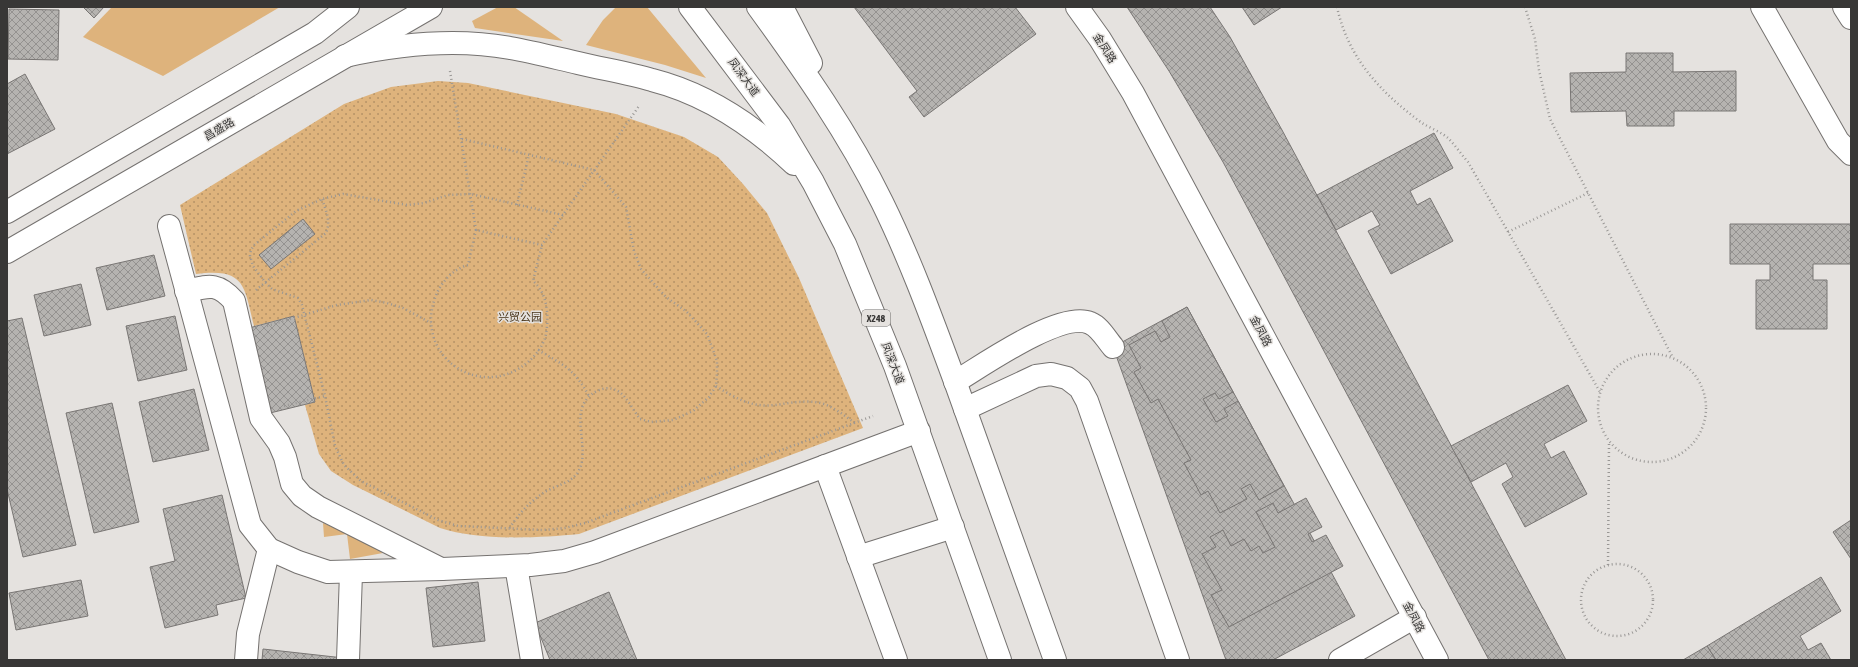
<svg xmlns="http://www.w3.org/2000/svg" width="1858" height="667" font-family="'Asap Condensed','Noto Sans SC',sans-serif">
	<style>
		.grass { fill: #deb37c }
		.park { fill: url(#park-dots) }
		.building { fill: url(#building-cross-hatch); stroke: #797674 }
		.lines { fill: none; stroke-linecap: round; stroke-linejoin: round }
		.minor-casing { stroke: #757270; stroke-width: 24 }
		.major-casing { stroke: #757270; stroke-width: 24 }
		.path { stroke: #999795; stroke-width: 2.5; stroke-dasharray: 1 3; stroke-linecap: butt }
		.minor { stroke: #fff; stroke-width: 22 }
		.major { stroke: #fff; stroke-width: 22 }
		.labels { text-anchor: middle; stroke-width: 3; stroke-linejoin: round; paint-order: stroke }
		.shield { fill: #e5e2df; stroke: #6c6a69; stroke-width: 1 }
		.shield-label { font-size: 10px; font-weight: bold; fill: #383736 }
		.street-label { font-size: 11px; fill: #383736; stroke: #e5e2df }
		.park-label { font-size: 11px; fill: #483419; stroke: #e5e2df }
	</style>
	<defs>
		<pattern id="park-dots" width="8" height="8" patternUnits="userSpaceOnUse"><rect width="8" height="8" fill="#deb37c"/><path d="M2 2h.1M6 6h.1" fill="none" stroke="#b59266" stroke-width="1.8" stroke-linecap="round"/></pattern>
		<pattern id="building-cross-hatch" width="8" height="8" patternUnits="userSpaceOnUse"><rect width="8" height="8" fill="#b5b3b0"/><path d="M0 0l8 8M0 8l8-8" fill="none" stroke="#949290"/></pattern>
	</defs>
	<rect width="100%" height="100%" fill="#e5e2df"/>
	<g class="grass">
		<polygon points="112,7 280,7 163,76 83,37"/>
		<polygon points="498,7 514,7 563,41 475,28 472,21"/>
		<polygon points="616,7 647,7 706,78 665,65 586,45 603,20"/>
		<polygon points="323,523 344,532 383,553 350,559 347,534 324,537"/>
	</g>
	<path class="park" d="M438 81 468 83 616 114 684 137 718 157 743 184 767 213 799 278 863 428 579 534C537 538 480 541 440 528L353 485 331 471 319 454 305 405 315 402 294 316 254 326C244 285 245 268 196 274L180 205 344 104 391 87Z"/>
	<g class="building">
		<polygon points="83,7 104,7 94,18"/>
		<polygon points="854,7 1015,7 1036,34 924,117 909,97 917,91"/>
		<polygon points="1127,7 1210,7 1230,37 1282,130 1566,660 1489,660 1223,162 1169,71"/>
		<polygon points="1242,7 1282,7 1254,25"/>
		<polygon points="9,9 59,10 58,60 8,59"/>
		<polygon points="1626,53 1673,53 1673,72 1736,71 1736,111 1674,111 1674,126 1627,126 1626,111 1571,112 1570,73 1626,72"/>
		<polygon points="25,74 55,129 7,154 7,84"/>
		<polygon points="1434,133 1453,168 1410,191 1417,205 1430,198 1453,241 1391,274 1368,231 1380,225 1372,211 1336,230 1317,195"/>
		<polygon points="303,219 315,234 271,269 259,255"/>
		<polygon points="1730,224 1851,224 1851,264 1813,264 1813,280 1827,280 1827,329 1756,329 1756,280 1770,280 1770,264 1730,264"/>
		<polygon points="154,255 165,296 107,310 96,268"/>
		<polygon points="81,284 91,325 44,336 34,295"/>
		<polygon points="1187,307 1355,616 1273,660 1226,660 1113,347"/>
		<polygon points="1187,307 1233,392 1219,399 1215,393 1203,399 1216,422 1228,416 1224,409 1238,401 1284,486 1259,500 1250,484 1241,489 1247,499 1220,513 1208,491 1201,495 1184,463 1191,460 1158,399 1151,403 1134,372 1141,368 1129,345 1155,331 1161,342 1170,337 1162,321"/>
		<polygon points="175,316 187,370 138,381 126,326"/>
		<polygon points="294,316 315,402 270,413 249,328"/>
		<polygon points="22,318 76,545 23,557 7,489 7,321"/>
		<polygon points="1568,385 1587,421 1544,444 1551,458 1564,451 1587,494 1525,527 1502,484 1513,477 1506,463 1471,482 1451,446"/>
		<polygon points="194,389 209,450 153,462 139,402"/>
		<polygon points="112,403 139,522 94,533 66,413"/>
		<polygon points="222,495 246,598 216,605 218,615 165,628 150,567 175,561 163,509"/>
		<polygon points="1306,498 1322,527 1308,534 1312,542 1326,535 1343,566 1229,627 1211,595 1222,590 1202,554 1216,547 1210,537 1223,530 1231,546 1244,539 1251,551 1259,546 1263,553 1275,547 1256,512 1273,503 1278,513"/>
		<polygon points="1851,520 1851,559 1833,532"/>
		<polygon points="1821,577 1841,611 1800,636 1808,650 1821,643 1831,660 1716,660 1707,646"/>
		<polygon points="81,580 88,616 16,630 9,593"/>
		<polygon points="478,582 485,641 433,647 426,588"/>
		<polygon points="609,592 637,660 550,660 535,623"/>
		<polygon points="1707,646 1716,660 1683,660"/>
		<polygon points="263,649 344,658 344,660 262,660"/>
	</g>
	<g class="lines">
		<defs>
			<g id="minor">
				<polyline points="1077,7 1100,39 1133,93 1437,660"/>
				<polyline points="1762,7 1838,141 1851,154"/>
				<polyline points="1844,7 1851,18"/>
				<polyline points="7,212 315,33 348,7"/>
				<polyline points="169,226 250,525 269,549 298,562 328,572 442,569 530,565 564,561 595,552 919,431"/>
				<polyline points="7,252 431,7"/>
				<path d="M186 291C209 286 217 282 234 301L261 418 279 443 285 457 292 484 302 496 318 507 441 569"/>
				<path d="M955 382C982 366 1061 310 1090 323 1100 327 1106 339 1113 347"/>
				<polyline points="965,409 1036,376 1051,374 1067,378 1080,388 1087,401 1178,660"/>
				<polyline points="825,466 896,660"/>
				<polyline points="858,557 953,527"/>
				<polyline points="516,566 532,660"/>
				<polyline points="246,660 248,634 269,549"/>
				<polyline points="348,660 351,573"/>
				<polyline points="1340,660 1415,617"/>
			</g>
			<g id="major">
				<polyline points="690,7 779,125 813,182 845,244 895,366 1000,660"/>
				<path d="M758 7C803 69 848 133 882 202 911 261 933 322 956 384 989 476 1022 568 1055 660"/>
				<polyline points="782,7 811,63"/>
				<path d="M345 56C399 44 455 38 510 48 533 52 556 58 578 63 603 69 628 73 652 80 707 94 754 126 794 164"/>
			</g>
		</defs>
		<use href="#minor" class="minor-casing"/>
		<use href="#major" class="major-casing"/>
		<g class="path">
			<path d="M1337 7C1348 58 1381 93 1422 123 1430 128 1441 132 1448 138 1455 145 1461 154 1468 162L1600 392"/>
			<polyline points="1525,7 1535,39 1539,70 1550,119 1673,358"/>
			<polyline points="450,71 476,230 542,245 639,106"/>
			<path d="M462 139 594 170 626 207 634 251 641 269 666 297 687 312 707 334 717 361V373L716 386 709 397 693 411 673 420 651 422 640 419C629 405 621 380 597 391 564 408 593 447 578 472 571 484 552 486 542 494 528 503 518 515 509 529"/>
			<polyline points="517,205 529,155"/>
			<polyline points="563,215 471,194 448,195 424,203 407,205 343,194 322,199 296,211 254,245 251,250 250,256 253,266 265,282 272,289 298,298 302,305 325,396 335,446 344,465 361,481 438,520 458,526 543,530 565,528 585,523 873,416"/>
			<path d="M476 230 468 265C453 269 440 283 435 298 414 357 481 402 528 362 536 355 544 345 546 334 549 316 548 294 533 281L542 245"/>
			<polyline points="1508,232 1588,193"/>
			<path d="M256 290 326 233C331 221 326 211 322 199"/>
			<polyline points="267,326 337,305 371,300 387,303 403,308 431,323"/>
			<path d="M538 350C564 365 574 369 589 396"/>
			<circle cx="1652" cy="408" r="54"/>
			<path d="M716 386C735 398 752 408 775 405 791 403 808 399 824 404 835 408 845 416 855 423"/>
			<polyline points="284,406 325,396"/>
			<circle cx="1617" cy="600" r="36"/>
			<polyline points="1608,565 1609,443"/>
		</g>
		<use href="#minor" class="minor"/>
		<use href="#major" class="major"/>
	</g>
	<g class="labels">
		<rect class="shield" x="862" y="310" width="28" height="16" rx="3"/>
		<g class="shield-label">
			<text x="876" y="322">X248</text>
		</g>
		<g class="street-label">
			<text transform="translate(1105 48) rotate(58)" y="4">金凤路</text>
			<text transform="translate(744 77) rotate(54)" y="4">凤深大道</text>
			<text transform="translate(219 129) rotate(-30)" y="4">昌盛路</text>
			<text transform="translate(1261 331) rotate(62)" y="4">金凤路</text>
			<text transform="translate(893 363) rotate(69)" y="4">凤深大道</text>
			<text transform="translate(1414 617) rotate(62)" y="4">金凤路</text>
		</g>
		<g class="park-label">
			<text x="520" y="321">兴贸公园</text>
		</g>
	</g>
	<rect width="1858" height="667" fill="none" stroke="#383736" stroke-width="16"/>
</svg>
